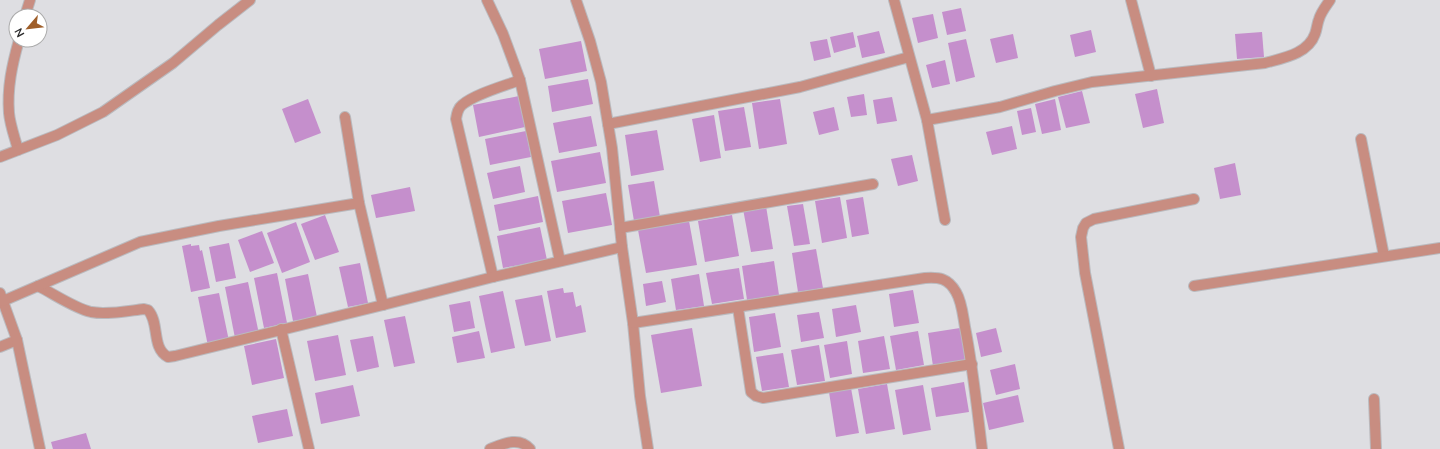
<svg xmlns="http://www.w3.org/2000/svg" width="1440" height="449" font-family="'Nunito Sans',sans-serif">
	<style>
		.building { fill: #c58fcc }
		.lines { fill: none; stroke-linecap: round; stroke-linejoin: round }
		.service-casing { stroke: #bababe; stroke-width: 12 }
		.minor-casing { stroke: #bababe; stroke-width: 12 }
		.tertiary-casing { stroke: #bababe; stroke-width: 12 }
		.service { stroke: #c88d81; stroke-width: 10 }
		.minor { stroke: #c88d81; stroke-width: 10 }
		.tertiary { stroke: #c88d81; stroke-width: 10 }
	</style>
	<rect width="100%" height="100%" fill="#dedee2"/>
	<g class="building">
		<polygon points="961,8 966,31 947,35 942,12"/>
		<polygon points="933,14 938,38 918,43 912,18"/>
		<polygon points="1091,30 1096,52 1075,57 1070,35"/>
		<polygon points="879,31 885,53 862,58 857,36"/>
		<polygon points="853,32 856,47 834,53 830,37"/>
		<polygon points="1262,32 1264,57 1237,59 1235,34"/>
		<polygon points="1013,34 1018,58 996,63 990,39"/>
		<polygon points="827,39 831,57 814,61 810,42"/>
		<polygon points="966,39 975,77 956,82 948,43"/>
		<polygon points="581,41 587,71 545,79 539,49"/>
		<polygon points="945,60 950,84 932,88 926,65"/>
		<polygon points="588,79 593,104 552,112 548,86"/>
		<polygon points="1157,89 1164,123 1143,128 1135,94"/>
		<polygon points="1082,91 1090,123 1066,128 1058,97"/>
		<polygon points="864,94 867,115 851,117 847,97"/>
		<polygon points="519,96 525,127 479,137 473,105"/>
		<polygon points="892,97 897,121 877,124 873,100"/>
		<polygon points="308,99 321,133 295,143 282,109"/>
		<polygon points="780,99 787,144 759,149 752,103"/>
		<polygon points="1055,99 1061,130 1042,134 1035,104"/>
		<polygon points="744,107 751,147 725,151 718,111"/>
		<polygon points="834,107 839,130 819,135 813,112"/>
		<polygon points="1031,108 1036,132 1022,135 1017,111"/>
		<polygon points="714,115 721,158 700,162 692,119"/>
		<polygon points="591,116 597,146 559,153 553,123"/>
		<polygon points="1012,126 1017,149 992,155 986,132"/>
		<polygon points="657,130 664,170 631,176 625,135"/>
		<polygon points="526,131 531,157 490,165 485,139"/>
		<polygon points="600,152 606,183 557,192 551,161"/>
		<polygon points="912,155 918,181 898,186 891,159"/>
		<polygon points="1235,163 1241,195 1220,199 1214,168"/>
		<polygon points="520,166 525,192 493,199 487,173"/>
		<polygon points="654,181 660,217 634,221 628,185"/>
		<polygon points="410,187 415,211 376,218 371,195"/>
		<polygon points="606,193 612,225 568,233 562,201"/>
		<polygon points="538,196 543,222 499,231 494,205"/>
		<polygon points="840,197 847,238 822,243 815,201"/>
		<polygon points="863,197 869,234 852,237 846,200"/>
		<polygon points="803,204 810,244 794,246 787,206"/>
		<polygon points="766,206 773,249 751,252 743,209"/>
		<polygon points="325,215 339,252 315,260 301,224"/>
		<polygon points="732,215 739,256 705,262 698,221"/>
		<polygon points="689,221 697,265 646,273 638,230"/>
		<polygon points="296,222 310,262 282,273 267,233"/>
		<polygon points="540,227 547,260 503,268 497,236"/>
		<polygon points="262,231 274,263 250,272 238,240"/>
		<polygon points="229,243 236,278 216,282 209,247"/>
		<polygon points="191,244 191,246 199,245 200,251 202,250 210,288 191,292 182,246"/>
		<polygon points="816,249 823,288 798,292 792,253"/>
		<polygon points="774,261 779,295 747,300 742,266"/>
		<polygon points="360,263 368,303 348,307 339,267"/>
		<polygon points="739,268 744,299 712,304 706,273"/>
		<polygon points="277,273 287,323 264,328 254,278"/>
		<polygon points="308,274 317,317 293,321 285,279"/>
		<polygon points="699,274 704,306 676,310 671,279"/>
		<polygon points="662,281 666,302 646,306 643,284"/>
		<polygon points="248,282 259,334 235,338 225,287"/>
		<polygon points="563,288 564,293 573,292 576,307 581,305 586,332 556,338 547,291"/>
		<polygon points="913,290 919,323 894,327 889,294"/>
		<polygon points="503,291 515,348 491,353 479,296"/>
		<polygon points="219,293 229,341 208,346 198,297"/>
		<polygon points="542,295 551,341 525,346 515,300"/>
		<polygon points="470,301 475,328 454,332 449,305"/>
		<polygon points="856,305 861,332 836,337 832,309"/>
		<polygon points="819,312 824,338 801,342 797,315"/>
		<polygon points="775,313 781,347 754,352 749,317"/>
		<polygon points="405,316 415,363 394,367 384,320"/>
		<polygon points="692,328 702,386 661,393 651,335"/>
		<polygon points="960,328 966,360 933,366 928,333"/>
		<polygon points="996,328 1002,352 981,357 976,333"/>
		<polygon points="479,331 485,358 457,363 452,337"/>
		<polygon points="918,331 924,365 896,370 890,336"/>
		<polygon points="338,335 346,375 315,381 307,341"/>
		<polygon points="373,336 379,367 357,372 350,340"/>
		<polygon points="884,336 890,369 863,373 858,341"/>
		<polygon points="276,339 284,378 252,385 244,346"/>
		<polygon points="847,341 852,374 830,378 824,345"/>
		<polygon points="819,345 825,381 797,385 791,350"/>
		<polygon points="783,353 789,387 762,391 756,357"/>
		<polygon points="1015,364 1020,389 996,395 990,370"/>
		<polygon points="964,382 969,412 936,417 931,388"/>
		<polygon points="887,384 895,429 866,434 858,389"/>
		<polygon points="353,385 360,416 321,424 315,393"/>
		<polygon points="923,385 931,430 903,435 895,390"/>
		<polygon points="851,388 859,433 836,437 829,392"/>
		<polygon points="1018,395 1024,422 989,430 983,403"/>
		<polygon points="287,409 293,436 258,443 252,416"/>
		<polygon points="86,433 91,449 53,449 51,442"/>
	</g>
	<g class="lines">
		<defs>
			<polyline id="service" points="0,347 17,340"/>
			<g id="minor">
				<polyline points="487,0 503,34 520,80 560,261"/>
				<polyline points="576,0 590,41 601,82 612,148 622,247 633,323 640,396 648,449"/>
				<polyline points="894,0 927,120 945,220"/>
				<polyline points="1131,0 1151,76"/>
				<polyline points="25,16 30,0"/>
				<polyline points="345,117 359,203 383,305"/>
				<path d="M927 120 1000 107 1055 91 1092 82 1265 63C1283 58 1308 54 1315 34 1317 29 1317 24 1319 19 1321 12 1326 6 1330 0"/>
				<polyline points="608,124 800,87 909,57"/>
				<polyline points="1361,139 1384,256"/>
				<path d="M18 150C15 138 10 125 9 113 7 88 12 65 19 40"/>
				<polyline points="620,228 873,184"/>
				<path d="M493 277 456 119C457 113 458 108 462 105 475 94 504 86 520 80"/>
				<path d="M38 286C54 294 74 308 91 312 107 315 127 311 144 309L148 310C160 323 151 348 168 357L175 356 383 305 493 277 622 247"/>
				<polyline points="1194,286 1440,248"/>
				<polyline points="0,293 17,340 40,449"/>
				<polyline points="3,301 140,242 219,226 359,203"/>
				<polyline points="738,308 751,392 756,396 763,398 972,364"/>
				<path d="M633 323 925 278C939 277 948 278 956 292 962 302 963 316 965 327 973 368 977 408 982 449"/>
				<polyline points="281,329 309,449"/>
				<polyline points="1374,399 1376,449"/>
				<path d="M490 449C503 444 519 436 530 449"/>
				<polyline points="1119,449 1085,273 1081,237 1083,228 1086,223 1094,219 1194,199"/>
			</g>
			<polyline id="tertiary" points="0,157 57,135 103,112 173,63 218,25 250,0"/>
		</defs>
		<use href="#service" class="service-casing"/>
		<use href="#minor" class="minor-casing"/>
		<use href="#tertiary" class="tertiary-casing"/>
		<use href="#service" class="service"/>
		<use href="#minor" class="minor"/>
		<use href="#tertiary" class="tertiary"/>
	</g>
	<g transform="translate(28 28) rotate(242)"><circle r="19" fill="#ffffff" stroke="#ababab"/>
	<path d="M0-3L7 15L0 10L-7 15Z" fill="#9f5e29"/>
	<text y="-6" font-size="11" font-weight="bold" text-anchor="middle" fill="#2c2c2d">N</text>
	</g>
</svg>
